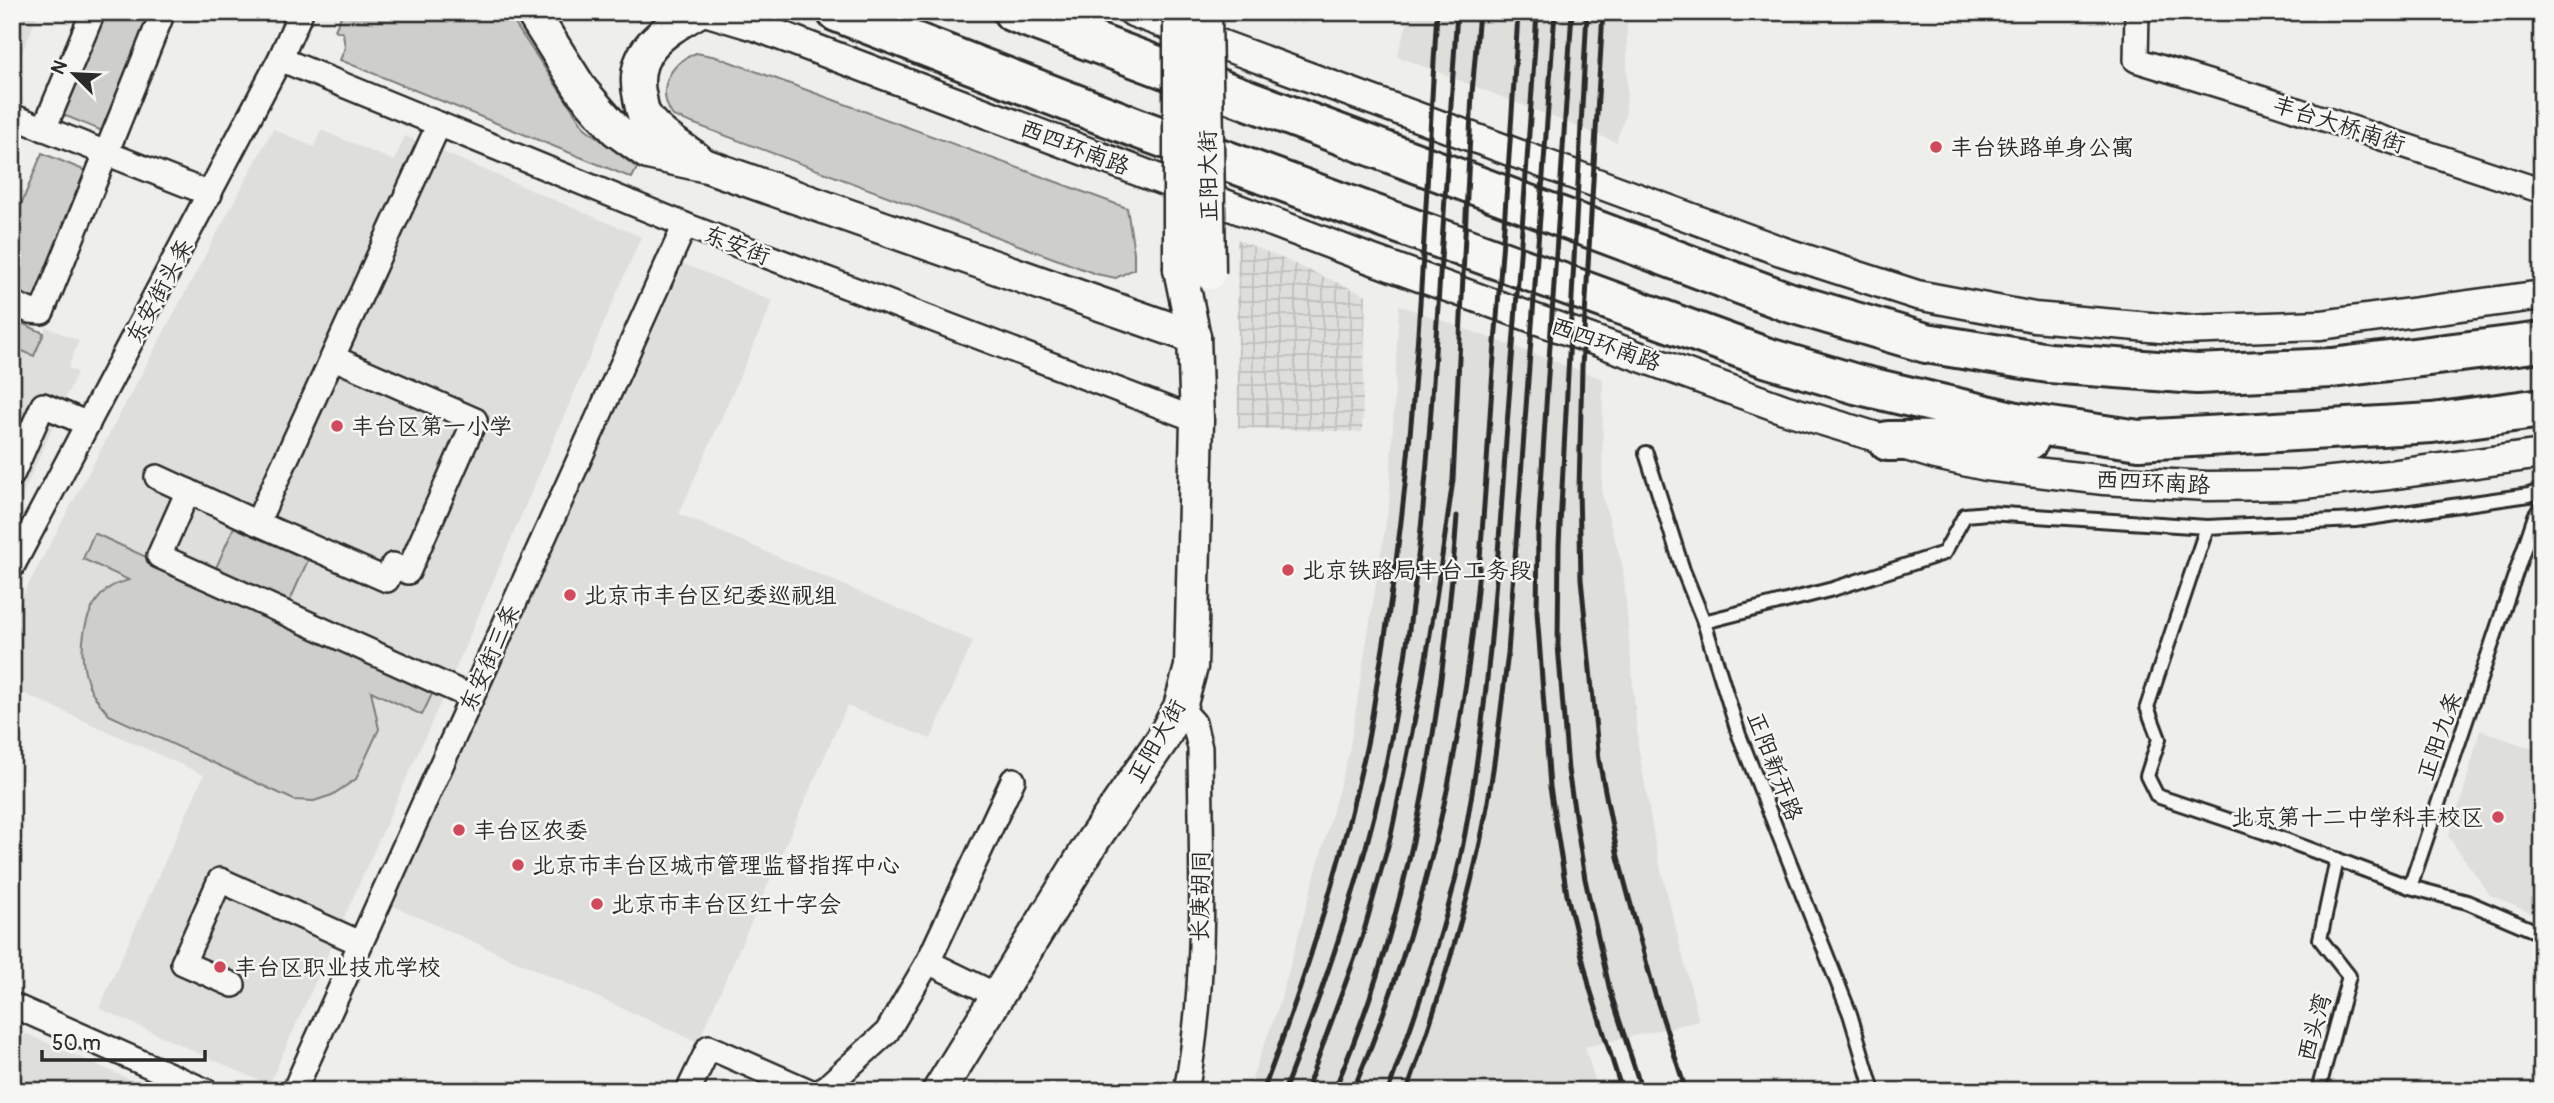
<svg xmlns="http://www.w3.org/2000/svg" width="2554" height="1103" font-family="Pangolin,'LXGW WenKai TC',sans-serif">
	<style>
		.built { fill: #dededb }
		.industrial { fill: url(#industrial-grid) }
		.green { fill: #cececa; stroke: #7c7c7a; stroke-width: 2 }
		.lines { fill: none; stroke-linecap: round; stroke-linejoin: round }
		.service-casing { stroke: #2b2b2b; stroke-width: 18 }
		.minor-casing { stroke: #2b2b2b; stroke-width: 28 }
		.tertiary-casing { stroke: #2b2b2b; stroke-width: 33 }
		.secondary-casing { stroke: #2b2b2b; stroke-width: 37 }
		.trunk-casing { stroke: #2b2b2b; stroke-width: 44 }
		.service { stroke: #f6f6f2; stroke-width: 12 }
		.minor { stroke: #f6f6f2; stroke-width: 23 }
		.tertiary { stroke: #f6f6f2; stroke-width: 28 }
		.secondary { stroke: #f6f6f2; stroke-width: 32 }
		.trunk { stroke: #f6f6f2; stroke-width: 38 }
		.rail { stroke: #2b2b2b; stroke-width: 5 }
		.secondary-bridge-casing { stroke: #2b2b2b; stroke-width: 37; stroke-linecap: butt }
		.secondary-bridge { stroke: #f6f6f2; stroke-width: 32 }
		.poi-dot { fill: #d1495b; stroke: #f6f6f2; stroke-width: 2.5 }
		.labels { text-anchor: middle; stroke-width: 5; stroke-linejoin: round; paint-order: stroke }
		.street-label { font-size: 23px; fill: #2b2b2b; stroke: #f6f6f2 }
		.poi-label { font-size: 23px; fill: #2b2b2b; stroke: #f6f6f2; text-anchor: start }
	</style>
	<defs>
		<pattern id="industrial-grid" width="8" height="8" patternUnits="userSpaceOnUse" patternTransform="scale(1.75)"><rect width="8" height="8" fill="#dededb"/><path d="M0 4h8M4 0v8" fill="none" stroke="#bfbfbc"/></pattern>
	</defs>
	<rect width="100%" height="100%" fill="#eeeeea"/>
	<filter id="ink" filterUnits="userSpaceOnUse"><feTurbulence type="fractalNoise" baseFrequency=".0143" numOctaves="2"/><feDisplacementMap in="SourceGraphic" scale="14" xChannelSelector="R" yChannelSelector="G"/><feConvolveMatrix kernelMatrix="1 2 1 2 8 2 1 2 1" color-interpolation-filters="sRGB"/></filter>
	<g filter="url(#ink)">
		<g class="built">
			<polygon points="12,12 39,12 12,76"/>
			<polygon points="1411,12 1627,12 1627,96 1625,117 1616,142 1397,56"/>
			<polygon points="273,129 314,147 321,130 394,161 405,136 641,237 448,686 269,1085 99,1008 204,775 12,688 12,615"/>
			<polygon points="684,264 773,301 679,514 973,641 931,739 847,706 698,1042 391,905"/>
			<polygon points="1399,305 1603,379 1602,494 1623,568 1638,744 1656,849 1699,1021 1585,1047 1598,1091 1247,1091 1280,1002 1349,752 1389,503"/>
			<polygon points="46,327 79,341 68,368 77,372 12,518 12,361 18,349 34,355"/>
			<polygon points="2480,730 2542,752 2542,918 2490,895 2448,836 2462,798"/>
			<polygon points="27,1034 156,1091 12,1091 12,1041"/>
		</g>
		<polygon class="industrial" points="1237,239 1366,295 1362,432 1238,428"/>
		<g class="green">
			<polygon points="102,12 155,12 107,133 61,114"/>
			<polygon points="343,12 507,12 585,128 637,168 632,178 340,60 345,48 343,33 335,30"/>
			<path d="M696 53 717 57 1127 208 1134 252V269L1116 278 1096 274 673 116C655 90 669 64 696 53Z"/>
			<polygon points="42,153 91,173 37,307 12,297 12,227"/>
			<polygon points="12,319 44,333 34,356 18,349 12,361"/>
			<polygon points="234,527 308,560 289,603 215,570"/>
			<path d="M94 533 434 690 422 715 371 691 379 729 356 779 332 795 314 801 294 800 109 715C103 707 94 698 90 688 77 658 80 610 109 588 114 584 123 582 129 580L83 559Z"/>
		</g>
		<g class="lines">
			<defs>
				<g id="service">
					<polyline points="1646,453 1683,570 1704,622 1739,735 1850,1014 1873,1091"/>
					<polyline points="2542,506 2535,516 2410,887 2467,902 2542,934"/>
					<polyline points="2207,527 2147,707 2159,739 2147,776 2157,796 2264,832 2410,887"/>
					<polyline points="1704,622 1833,589 1944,553 1965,515 1988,513 2207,527 2355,520 2529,495 2542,490"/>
					<polyline points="2318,1091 2349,976 2320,939 2337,859"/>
				</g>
				<g id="minor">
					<polyline points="2137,12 2136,60 2270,101 2542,191"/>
					<polyline points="280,59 685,225 1197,420"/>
					<polyline points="12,116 210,194"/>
					<polyline points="44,129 93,12"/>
					<polyline points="12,303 30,311 42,312 163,12"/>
					<polyline points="12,475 43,405 88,424"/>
					<polyline points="157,477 257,523 439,124"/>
					<polyline points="188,491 159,556 471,697"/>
					<polyline points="257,523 387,580 393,565 408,572 475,420 334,358"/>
					<polyline points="12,567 280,59 301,12"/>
					<path d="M1180 707 1194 723 1200 748C1201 862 1208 979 1186 1091"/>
					<polyline points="233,985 183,963 220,880 360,943"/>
					<polyline points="998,996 928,962 1013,780"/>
					<polyline points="12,1005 206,1091"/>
					<polyline points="294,1091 685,225"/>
					<polyline points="688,1091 709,1047 809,1091"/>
					<polyline points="822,1091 887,1032 928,962"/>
				</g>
				<g id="tertiary">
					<polyline points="708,12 758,27 1362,256 1784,409 1936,455 1986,466 2104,480 2207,486 2294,485 2389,475 2542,454"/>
					<polyline points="1133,12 1781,251 1917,295 2034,317 2184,330 2321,325 2542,295"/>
				</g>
				<g id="secondary">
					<polyline points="532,12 582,91 616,130 648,153 707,166 1194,337"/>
					<path d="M697 12C662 32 629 52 640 98 641 103 642 110 644 114 655 133 680 147 697 159"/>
					<polyline points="939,1091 1094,839 1162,740 1180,707 1191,667 1197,420 1194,337 1180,269"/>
				</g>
				<g id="trunk">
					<polyline points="837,12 1142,130 1765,357 1856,384 2016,422 2139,440 2432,423 2542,408"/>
					<polyline points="1013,12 1788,302 1926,343 2049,363 2197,374 2332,368 2542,342"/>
					<polyline points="1888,441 2029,440"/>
				</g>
			</defs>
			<use href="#service" class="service-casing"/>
			<use href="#minor" class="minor-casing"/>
			<use href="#tertiary" class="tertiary-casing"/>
			<use href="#secondary" class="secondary-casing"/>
			<use href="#trunk" class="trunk-casing"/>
			<use href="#service" class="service"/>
			<use href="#minor" class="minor"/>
			<use href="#tertiary" class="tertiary"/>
			<use href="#secondary" class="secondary"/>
			<use href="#trunk" class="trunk"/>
			<g class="rail">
				<polyline points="1572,12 1547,390 1538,533 1537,612 1550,787 1567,895 1590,989 1622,1091"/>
				<polyline points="1587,12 1559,545 1558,645 1568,770 1585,879 1610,991 1642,1091"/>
				<polyline points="1603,12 1582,367 1579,489 1581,579 1599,760 1618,857 1654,991 1686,1091"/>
				<path d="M1263 1091C1305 981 1340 868 1365 753 1371 728 1374 702 1378 677 1418 458 1423 234 1437 12"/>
				<path d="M1284 1091C1327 981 1365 869 1388 754 1417 611 1428 466 1437 321 1444 218 1451 115 1457 12"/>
				<polyline points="1306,1091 1362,938 1391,835 1421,688 1436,598 1453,480 1472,93 1479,12"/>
				<path d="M1334 1091C1413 908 1443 713 1457 516"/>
				<path d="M1353 1091C1408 960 1446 823 1466 683 1481 579 1486 474 1493 370 1502 251 1512 132 1518 12"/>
				<path d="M1388 1091C1419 1005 1450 918 1466 828 1491 691 1498 551 1508 412 1518 279 1529 146 1537 12"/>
				<path d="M1407 1091C1433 1017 1457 942 1475 865 1492 795 1499 724 1508 653L1555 12"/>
			</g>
			<defs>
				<g id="secondary-bridge">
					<polyline points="1205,12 1209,273"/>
					<polyline points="1180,269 1180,12"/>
				</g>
			</defs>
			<use href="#secondary-bridge" class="secondary-bridge-casing"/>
			<use href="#secondary-bridge" class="secondary-bridge"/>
		</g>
	</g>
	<g class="poi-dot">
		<circle cx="1936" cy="147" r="7"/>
		<circle cx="337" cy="426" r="7"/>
		<circle cx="1288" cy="570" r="7"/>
		<circle cx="570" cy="595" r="7"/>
		<circle cx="2498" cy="817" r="7"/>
		<circle cx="459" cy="830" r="7"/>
		<circle cx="518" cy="865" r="7"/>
		<circle cx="597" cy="904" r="7"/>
		<circle cx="220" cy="967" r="7"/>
	</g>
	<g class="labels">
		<g class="street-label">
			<text transform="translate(2339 124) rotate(18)" y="8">丰台大桥南街</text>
			<text transform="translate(1075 147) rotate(21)" y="8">西四环南路</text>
			<text transform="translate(1208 176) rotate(-91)" y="8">正阳大街</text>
			<text transform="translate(737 245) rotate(21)" y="8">东安街</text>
			<text transform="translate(159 291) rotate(-62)" y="8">东安街头条</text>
			<text transform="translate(1606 344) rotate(20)" y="8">西四环南路</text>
			<text transform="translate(2153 482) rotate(3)" y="8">西四环南路</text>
			<text transform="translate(489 658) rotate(-66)" y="8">东安街三条</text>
			<text transform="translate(2439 736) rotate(-71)" y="8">正阳九条</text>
			<text transform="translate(1156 741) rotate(-60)" y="8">正阳大街</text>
			<text transform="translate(1775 766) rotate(69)" y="8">正阳新开路</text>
			<text transform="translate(1200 896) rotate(-89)" y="8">长庚胡同</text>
			<text transform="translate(2314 1027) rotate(-75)" y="8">西头湾</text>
		</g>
		<g class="poi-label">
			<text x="1950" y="155">丰台铁路单身公寓</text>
			<text x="351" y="434">丰台区第一小学</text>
			<text x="1302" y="578">北京铁路局丰台工务段</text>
			<text x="584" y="603">北京市丰台区纪委巡视组</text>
			<text x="2484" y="825" text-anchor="end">北京第十二中学科丰校区</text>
			<text x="473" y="838">丰台区农委</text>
			<text x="532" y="873">北京市丰台区城市管理监督指挥中心</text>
			<text x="611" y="912">北京市丰台区红十字会</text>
			<text x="234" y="975">丰台区职业技术学校</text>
		</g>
	</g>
	<rect width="2554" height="1103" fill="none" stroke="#f6f6f2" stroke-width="42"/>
	<rect x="21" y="21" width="2512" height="1061" fill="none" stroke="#2b2b2b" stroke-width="2.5" filter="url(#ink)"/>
	<g transform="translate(74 74) rotate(294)" stroke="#f6f6f2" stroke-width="5" paint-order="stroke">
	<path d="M0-5L12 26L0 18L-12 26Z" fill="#2b2b2b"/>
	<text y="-10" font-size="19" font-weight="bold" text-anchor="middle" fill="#2b2b2b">N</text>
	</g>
	<path d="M42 1050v10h163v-10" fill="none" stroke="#2b2b2b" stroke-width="3.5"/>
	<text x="52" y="1050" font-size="21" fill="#2b2b2b" stroke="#f6f6f2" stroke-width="5" paint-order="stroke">50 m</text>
</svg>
